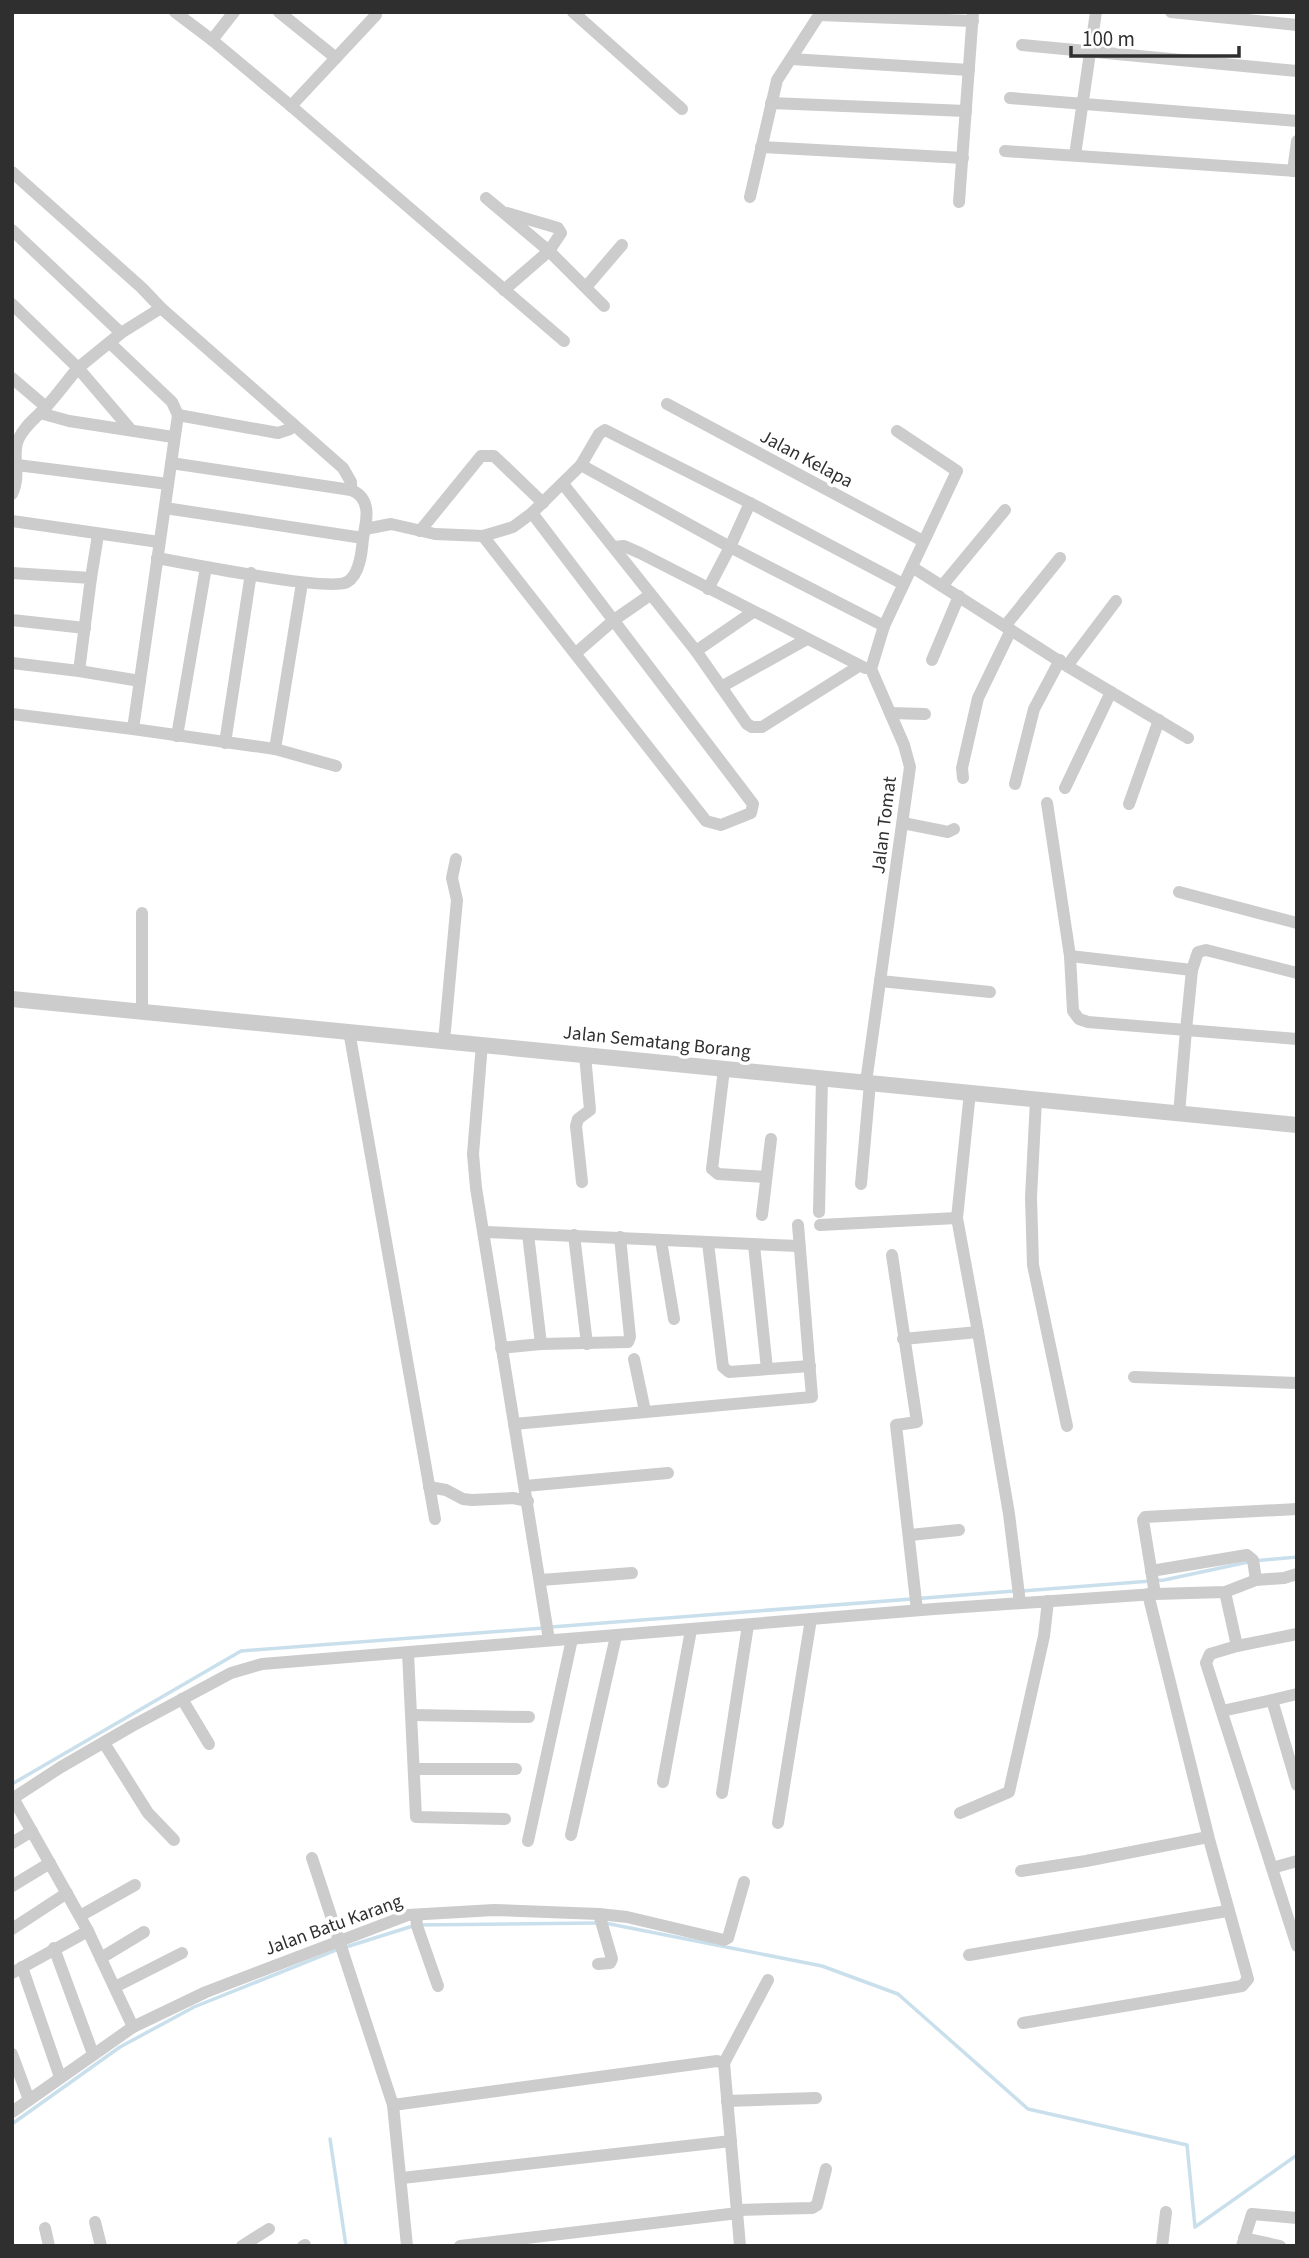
<svg xmlns="http://www.w3.org/2000/svg" width="1309" height="2258" font-family="'Source Sans 3',sans-serif">
	<style>
		.lines { fill: none; stroke-linecap: round; stroke-linejoin: round }
		.stream { stroke: #c9e0ec; stroke-width: 3.5 }
		.minor { stroke: #ccc; stroke-width: 12 }
		.tertiary { stroke: #ccc; stroke-width: 16 }
		.labels { text-anchor: middle; stroke-width: 7; stroke-linejoin: round; paint-order: stroke }
		.street-label { font-size: 19px; fill: #2f2f2f; stroke: #fff }
	</style>
	<rect width="100%" height="100%" fill="#fff"/>
	<g class="lines">
		<g class="stream">
			<polyline points="1022,1591 1164,1580 1253,1561 1297,1557"/>
			<polyline points="551,1627 1015,1591"/>
			<polyline points="12,1784 241,1651 544,1628"/>
			<polyline points="605,1923 822,1966 898,1994 1028,2109 1187,2145 1195,2227 1297,2155"/>
			<polyline points="346,1947 416,1925 597,1923"/>
			<polyline points="12,2124 120,2047 194,2007 339,1949"/>
			<polyline points="330,2139 346,2246"/>
		</g>
		<g class="minor">
			<polyline points="175,12 212,40 291,106 564,341"/>
			<polyline points="279,12 336,58"/>
			<polyline points="573,12 682,109"/>
			<polyline points="1171,12 1297,25"/>
			<polyline points="819,15 973,21"/>
			<polyline points="212,40 234,12"/>
			<polyline points="1022,45 1297,71"/>
			<polyline points="791,59 969,70"/>
			<polyline points="1010,98 1297,121"/>
			<polyline points="771,103 966,111"/>
			<polyline points="291,106 376,15"/>
			<polyline points="761,147 963,158"/>
			<polyline points="1005,151 1297,171"/>
			<polyline points="1075,155 1096,12"/>
			<polyline points="1293,171 1297,141"/>
			<polyline points="12,172 142,288 161,308 121,333 78,368 131,430"/>
			<polyline points="750,197 777,80 821,12"/>
			<polyline points="486,198 549,251 604,306"/>
			<polyline points="959,202 973,12"/>
			<polyline points="12,230 121,333"/>
			<polyline points="586,287 622,245"/>
			<polyline points="504,290 549,251 561,233 558,228 507,213"/>
			<path d="M12 304 78 368C67 381 57 395 46 407 36 418 24 426 18 440 11 457 22 473 12 494"/>
			<polyline points="161,308 343,468 351,482 351,490 171,463"/>
			<polyline points="12,378 46,407"/>
			<polyline points="667,404 923,541"/>
			<polyline points="40,413 69,421 173,437"/>
			<polyline points="178,415 278,433 290,429 293,424"/>
			<polyline points="17,465 168,484"/>
			<polyline points="581,465 730,547 884,626"/>
			<polyline points="563,484 696,651 747,724 752,727 762,727 859,666"/>
			<path d="M165 508 363 538C367 520 372 498 351 490"/>
			<polyline points="12,521 159,542"/>
			<polyline points="365,529 391,524 435,534 483,536 513,527 532,513 581,465 599,434 605,430 750,503 903,584"/>
			<polyline points="420,531 481,456 494,456 543,503"/>
			<polyline points="483,536 706,821 721,825 751,813 753,804 532,513"/>
			<polyline points="614,547 624,546 640,553 865,668"/>
			<path d="M157 558C185 563 330 592 347 582 360 575 362 551 363 538"/>
			<polyline points="912,567 1067,666 1188,738"/>
			<polyline points="12,573 91,578 79,671 12,663"/>
			<polyline points="91,578 98,535"/>
			<polyline points="942,586 1005,510"/>
			<polyline points="708,589 730,547 750,503"/>
			<polyline points="12,620 85,628"/>
			<polyline points="1005,626 1060,558"/>
			<polyline points="696,651 753,612"/>
			<polyline points="576,653 614,620 650,595"/>
			<polyline points="932,660 959,596"/>
			<polyline points="1067,666 1116,601"/>
			<polyline points="79,671 140,681"/>
			<polyline points="721,687 807,639"/>
			<polyline points="890,713 925,714"/>
			<polyline points="12,714 133,729 178,415 172,402 110,343"/>
			<polyline points="133,729 275,749 302,583"/>
			<polyline points="177,736 206,567"/>
			<polyline points="225,743 251,573"/>
			<polyline points="275,749 336,766"/>
			<polyline points="963,778 962,768 978,698 1011,630"/>
			<polyline points="1015,784 1034,709 1060,660"/>
			<polyline points="1065,788 1111,692"/>
			<polyline points="1047,803 1070,956 1073,1011 1079,1019 1088,1022 1186,1030 1179,1114"/>
			<polyline points="1129,804 1159,720"/>
			<polyline points="903,823 948,832 954,829"/>
			<polyline points="1179,892 1297,923"/>
			<polyline points="142,913 142,1011"/>
			<polyline points="1070,956 1192,970"/>
			<polyline points="1297,973 1206,950 1198,952 1192,970 1186,1030 1297,1039"/>
			<polyline points="880,981 990,992"/>
			<polyline points="349,1031 435,1519"/>
			<polyline points="444,1041 457,900 452,878 456,859"/>
			<polyline points="482,1044 473,1154 476,1188 549,1640"/>
			<polyline points="724,1069 712,1169 718,1174 766,1177"/>
			<polyline points="866,1082 910,767 904,745 871,669 884,626 957,471 897,431"/>
			<polyline points="1036,1100 1031,1197 1033,1265 1067,1426"/>
			<polyline points="582,1182 576,1126 578,1119 590,1110 585,1055"/>
			<polyline points="861,1184 870,1083"/>
			<polyline points="819,1212 822,1078"/>
			<polyline points="762,1215 771,1139"/>
			<polyline points="820,1225 957,1218"/>
			<polyline points="485,1232 798,1246"/>
			<polyline points="528,1234 541,1344"/>
			<polyline points="574,1235 587,1344"/>
			<polyline points="661,1241 674,1319"/>
			<polyline points="708,1243 723,1367 729,1372 810,1366"/>
			<polyline points="754,1245 767,1369"/>
			<polyline points="892,1255 917,1422 896,1425 917,1610"/>
			<polyline points="978,1332 1009,1514 1020,1603"/>
			<polyline points="903,1339 978,1332 957,1218 970,1092"/>
			<polyline points="501,1348 541,1344 628,1342 630,1337 620,1237"/>
			<polyline points="634,1359 645,1411"/>
			<polyline points="1134,1377 1297,1383"/>
			<polyline points="514,1424 812,1397 798,1225"/>
			<polyline points="525,1486 668,1473"/>
			<polyline points="429,1487 446,1490 463,1499 472,1500 513,1498 528,1501"/>
			<polyline points="910,1535 959,1530"/>
			<polyline points="1151,1571 1247,1555 1253,1560 1256,1580"/>
			<polyline points="541,1580 632,1573"/>
			<polyline points="1225,1592 1237,1646 1210,1654 1206,1663 1297,1946"/>
			<polyline points="1155,1594 1143,1520 1145,1517 1297,1509"/>
			<polyline points="1237,1646 1297,1634"/>
			<polyline points="408,1653 416,1817 505,1819"/>
			<polyline points="182,1699 209,1744"/>
			<polyline points="1272,1700 1297,1694"/>
			<polyline points="1222,1711 1272,1700 1297,1785"/>
			<polyline points="412,1715 529,1717"/>
			<polyline points="104,1743 148,1813 174,1840"/>
			<polyline points="414,1769 516,1769"/>
			<polyline points="663,1782 691,1630"/>
			<polyline points="722,1793 748,1625"/>
			<polyline points="13,1798 88,1931 133,2027"/>
			<polyline points="12,1799 61,1767 132,1726 231,1673 262,1664 934,1609 1155,1594 1225,1592 1256,1580 1284,1578 1297,1574"/>
			<polyline points="960,1813 1009,1792 1044,1636 1048,1601"/>
			<polyline points="778,1823 811,1619"/>
			<polyline points="571,1835 616,1636"/>
			<polyline points="528,1841 572,1639"/>
			<polyline points="12,1843 32,1831"/>
			<polyline points="312,1858 393,2105 717,2061 724,2063 740,2246"/>
			<polyline points="1272,1868 1297,1861"/>
			<polyline points="1021,1871 1086,1861 1208,1837"/>
			<polyline points="12,1886 50,1863"/>
			<polyline points="416,1915 417,1926 438,1986"/>
			<polyline points="80,1916 135,1885"/>
			<polyline points="12,1929 67,1893"/>
			<polyline points="54,1948 93,2054"/>
			<polyline points="969,1955 1227,1911"/>
			<polyline points="101,1958 144,1932"/>
			<polyline points="598,1964 610,1963 612,1959 599,1914"/>
			<polyline points="22,1967 60,2077"/>
			<polyline points="12,1973 88,1931"/>
			<polyline points="115,1987 182,1953"/>
			<polyline points="1023,2023 1242,1986 1248,1979 1209,1839 1148,1594"/>
			<polyline points="12,2054 29,2100"/>
			<polyline points="724,2063 768,1980"/>
			<polyline points="727,2101 816,2098"/>
			<polyline points="393,2105 407,2246"/>
			<polyline points="12,2112 133,2027 206,1992 408,1915 494,1910 599,1914 627,1917 724,1940 728,1938 744,1882"/>
			<polyline points="402,2178 731,2141"/>
			<polyline points="738,2210 812,2208 817,2205 826,2169"/>
			<polyline points="95,2222 101,2246"/>
			<polyline points="45,2228 49,2246"/>
			<polyline points="1244,2238 1280,2246"/>
			<polyline points="242,2246 269,2229"/>
			<polyline points="303,2246 305,2245"/>
			<polyline points="460,2246 738,2213"/>
			<polyline points="1162,2246 1166,2212"/>
			<polyline points="1242,2246 1252,2214 1297,2218"/>
		</g>
		<polyline class="tertiary" points="12,999 1297,1125"/>
	</g>
	<g class="labels">
		<g class="street-label">
			<text transform="translate(807 458) rotate(28)" y="7">Jalan Kelapa</text>
			<text transform="translate(883 825) rotate(-83)" y="7">Jalan Tomat</text>
			<text transform="translate(657 1041) rotate(6)" y="7">Jalan Sematang Borang</text>
			<text transform="translate(333 1924) rotate(-20)" y="7">Jalan Batu Karang</text>
		</g>
	</g>
	<rect width="1309" height="2258" fill="none" stroke="#2f2f2f" stroke-width="28"/>
	<path d="M1071 46v10h168v-10" fill="none" stroke="#2f2f2f" stroke-width="3.5"/>
	<text x="1082" y="46" font-size="21" fill="#2f2f2f" stroke="#ffffff" stroke-width="5" paint-order="stroke">100 m</text>
</svg>
